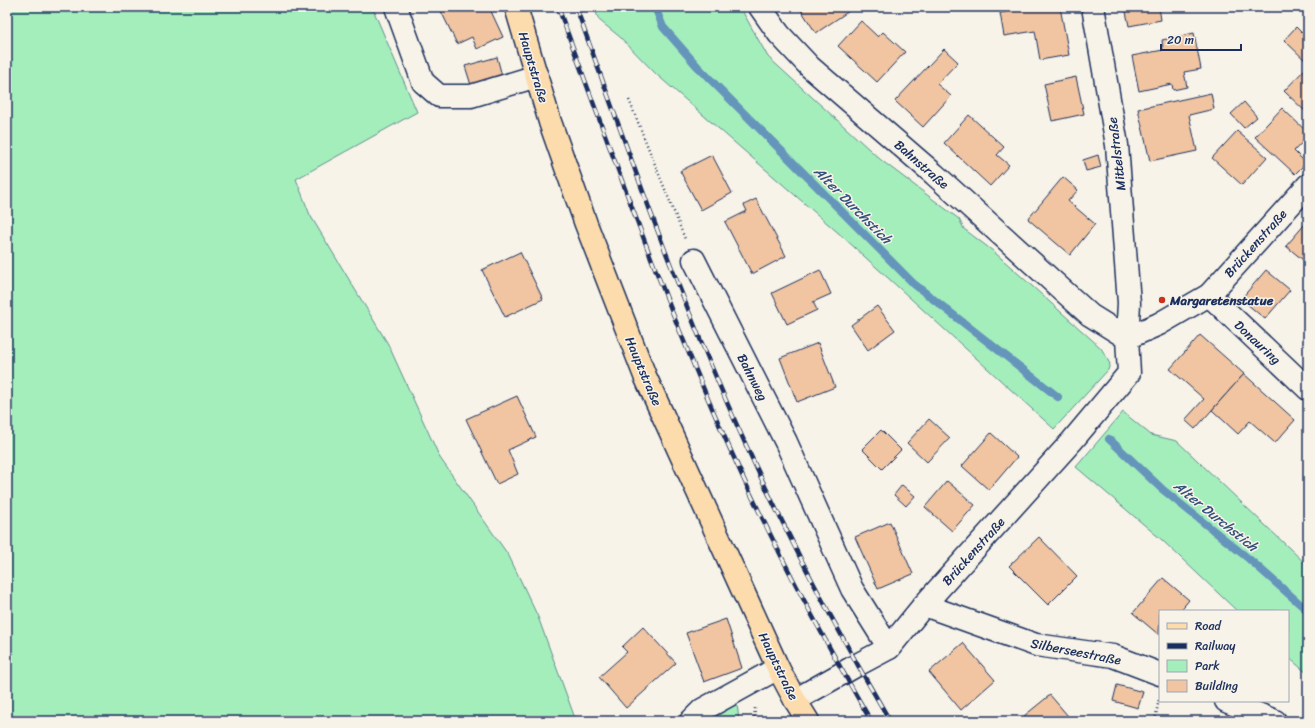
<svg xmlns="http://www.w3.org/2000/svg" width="1315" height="728" font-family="Sriracha,sans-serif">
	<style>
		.green { fill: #a4eebc; stroke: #608e8d }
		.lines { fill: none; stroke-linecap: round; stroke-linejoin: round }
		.stream { stroke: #6595ba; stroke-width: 8 }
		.building { fill: #f1c5a1; stroke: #1b2f5e }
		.minor-casing { stroke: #1b2f5e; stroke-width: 25 }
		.major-casing { stroke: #1b2f5e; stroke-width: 25 }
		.path { stroke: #1b2f5e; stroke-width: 2.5; stroke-dasharray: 1 3; stroke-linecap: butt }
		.minor { stroke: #f7f3e8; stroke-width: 22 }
		.major { stroke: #fcdcac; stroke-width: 22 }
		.rail-casing { stroke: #1b2f5e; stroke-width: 4.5 }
		.rail { stroke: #f7f3e8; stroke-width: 3; stroke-dasharray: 9; stroke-linecap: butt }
		.poi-dot { fill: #c8321e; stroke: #f7f3e8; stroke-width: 1.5 }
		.labels { text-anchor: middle; stroke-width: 3; stroke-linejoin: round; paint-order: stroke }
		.street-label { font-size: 13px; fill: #1b2f5e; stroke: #f7f3e8 }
		.poi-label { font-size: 13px; font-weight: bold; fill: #1b2f5e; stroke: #f7f3e8; text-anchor: start }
		.water-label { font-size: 14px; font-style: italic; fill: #34517d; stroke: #f7f3e8 }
	</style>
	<rect width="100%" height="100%" fill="#f7f3e8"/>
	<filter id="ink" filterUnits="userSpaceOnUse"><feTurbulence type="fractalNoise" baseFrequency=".025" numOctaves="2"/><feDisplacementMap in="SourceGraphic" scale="8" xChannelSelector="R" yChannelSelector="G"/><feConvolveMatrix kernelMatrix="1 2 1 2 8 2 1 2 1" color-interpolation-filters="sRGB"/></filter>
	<g filter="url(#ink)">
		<g class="green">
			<polygon points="7,7 372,7 417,112 296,179 310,215 388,344 440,458 509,556 538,617 576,721 7,721"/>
			<polygon points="594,7 740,7 768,57 881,160 959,219 964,229 993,251 1101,348 1110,364 1108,370 1054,429 843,237 656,74 620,37 599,20"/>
			<polygon points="1123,412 1151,435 1177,441 1308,566 1308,674 1288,657 1288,611 1237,611 1162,540 1076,467"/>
			<polygon points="737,703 739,721 711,721 715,717"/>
		</g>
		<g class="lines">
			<g class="stream">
				<polyline points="655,7 663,27 698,67 914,284 1058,397"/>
				<polyline points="1109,439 1162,489 1249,559 1308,611"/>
			</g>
		</g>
		<g class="building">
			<polygon points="439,7 489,7 503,37 477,49 472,37 457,44"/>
			<polygon points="799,7 855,7 816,33"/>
			<polygon points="1033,7 1060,7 1069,55 1040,60 1035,31 1004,36 1000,13"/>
			<polygon points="1125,7 1159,7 1161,20 1129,26"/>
			<polygon points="861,21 878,37 883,32 905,52 877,82 838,46"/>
			<polygon points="1296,27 1308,39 1308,63 1284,40"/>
			<polygon points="1194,33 1201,69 1184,72 1187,87 1173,90 1172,84 1139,91 1132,56 1163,50 1162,40"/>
			<polygon points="944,49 958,62 937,84 951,96 923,127 895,101"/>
			<polygon points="497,57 502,76 471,85 465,66"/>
			<polygon points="1308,66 1308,114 1284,91"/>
			<polygon points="1076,77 1084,114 1052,121 1044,84"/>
			<polygon points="1211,93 1214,109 1189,115 1197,151 1150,161 1138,109"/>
			<polygon points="1244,102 1257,117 1244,128 1231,114"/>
			<polygon points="1282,108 1308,133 1308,136 1294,151 1306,163 1295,174 1255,137"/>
			<polygon points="969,115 1004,147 997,155 1009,165 990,186 944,143"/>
			<polygon points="1237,131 1267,157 1242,185 1212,158"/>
			<polygon points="712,155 732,193 701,210 680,171"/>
			<polygon points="1098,155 1101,167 1086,171 1083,160"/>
			<polygon points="1063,177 1078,190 1068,201 1095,224 1070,255 1028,219"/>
			<polygon points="756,199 786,256 752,274 725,222 747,211 744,205"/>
			<polygon points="1306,223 1308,225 1308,264 1286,246"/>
			<polygon points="520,252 543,299 505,317 482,270"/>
			<polygon points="820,270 831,294 813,302 817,310 787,324 772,293"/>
			<polygon points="1266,270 1290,290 1265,319 1241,299"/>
			<polygon points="877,306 895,330 868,350 851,325"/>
			<polygon points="1200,335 1244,374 1195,429 1185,420 1204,399 1170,369"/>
			<polygon points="818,343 835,387 797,402 780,358"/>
			<polygon points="1244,374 1295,420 1275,443 1250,421 1238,434 1212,410"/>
			<polygon points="517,396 536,437 508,450 518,474 497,484 466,419"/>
			<polygon points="929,419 950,438 927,462 907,443"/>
			<polygon points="881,430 901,450 882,469 862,449"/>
			<polygon points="991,433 1017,457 989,490 962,466"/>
			<polygon points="947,481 975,505 952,531 925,507"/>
			<polygon points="902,485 915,496 906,506 894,495"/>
			<polygon points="890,522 913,574 878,589 855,537"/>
			<polygon points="1039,537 1077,576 1048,605 1009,566"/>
			<polygon points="1163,578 1189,600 1180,611 1160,611 1159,635 1133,613"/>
			<polygon points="726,619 742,668 704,682 686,633"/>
			<polygon points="643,627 676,663 626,708 599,677 627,652 622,647"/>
			<polygon points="963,643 995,680 961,710 929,672"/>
			<polygon points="1117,685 1143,692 1138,708 1113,701"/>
			<polygon points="1050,695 1068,716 1061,721 1028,721 1024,716"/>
			<polygon points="1227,716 1239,721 1225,721"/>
		</g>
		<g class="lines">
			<defs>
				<g id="minor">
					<polyline points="396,7 423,82 439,96 471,96 537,76"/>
					<polyline points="760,7 779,34 810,67 934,174 1090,315 1127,338 1129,303 1117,145 1093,7"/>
					<polyline points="694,260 786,442 852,589 889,648"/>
					<polyline points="1209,295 1308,389"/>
					<polyline points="924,605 1036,645 1113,656 1160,674"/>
					<polyline points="795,700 857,665 889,648 924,605 1072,441 1129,373 1127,338 1159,324 1209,295 1308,185"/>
					<polyline points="1226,701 1275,721"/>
					<polyline points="691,721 702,710 778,668"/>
				</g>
				<polyline id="major" points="516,7 550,122 586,224 645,376 778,668 795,700 808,721"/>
			</defs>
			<use href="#minor" class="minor-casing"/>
			<use href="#major" class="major-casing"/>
			<g class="path">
				<polyline points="629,100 685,239"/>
				<polyline points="754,721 755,708"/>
				<polyline points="1155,721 1159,698"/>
			</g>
			<use href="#minor" class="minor"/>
			<use href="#major" class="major"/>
			<defs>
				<g id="rail">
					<path d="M558 7C613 155 665 305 730 449 772 543 820 633 871 721"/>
					<path d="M576 7C629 153 680 301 745 443 788 538 837 631 890 721"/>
				</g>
			</defs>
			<use href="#rail" class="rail-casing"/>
			<use href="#rail" class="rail"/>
		</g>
	</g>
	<circle class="poi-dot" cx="1162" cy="300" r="4"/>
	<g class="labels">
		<g class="street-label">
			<text transform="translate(534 67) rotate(73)" y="5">Hauptstraße</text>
			<text transform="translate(1116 154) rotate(-97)" y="5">Mittelstraße</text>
			<text transform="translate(922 164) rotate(41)" y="5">Bahnstraße</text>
			<text transform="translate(1255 243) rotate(-48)" y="5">Brückenstraße</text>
			<text transform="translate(1258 342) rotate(43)" y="5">Donauring</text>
			<text transform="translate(644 371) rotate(67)" y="5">Hauptstraße</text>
			<text transform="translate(753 377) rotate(63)" y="5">Bahnweg</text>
			<text transform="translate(973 551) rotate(-48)" y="5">Brückenstraße</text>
			<text transform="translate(1076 651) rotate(11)" y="5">Silberseestraße</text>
			<text transform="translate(779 666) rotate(64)" y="5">Hauptstraße</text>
		</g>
		<g class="poi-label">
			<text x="1170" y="305">Margaretenstatue</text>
		</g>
		<g class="water-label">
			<text transform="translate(853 205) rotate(45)" y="5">Alter Durchstich</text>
			<text transform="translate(1216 516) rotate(39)" y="5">Alter Durchstich</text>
		</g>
	</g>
	<rect width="1315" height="728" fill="none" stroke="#f7f3e8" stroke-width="24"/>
	<rect x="12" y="12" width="1291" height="704" fill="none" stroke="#1b2f5e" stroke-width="1.5" filter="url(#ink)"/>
	<rect x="1159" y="610" width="130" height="92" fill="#f7f3e8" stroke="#9fa5b1"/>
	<rect x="1167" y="623" width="20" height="6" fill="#fcdcac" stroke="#9fa5b1"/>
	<text x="1195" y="630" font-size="12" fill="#1b2f5e">Road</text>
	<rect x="1167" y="643" width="20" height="6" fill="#1b2f5e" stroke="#9fa5b1"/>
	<text x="1195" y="650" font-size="12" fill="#1b2f5e">Railway</text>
	<rect x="1167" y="660" width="20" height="12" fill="#a4eebc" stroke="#9fa5b1"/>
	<text x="1195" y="670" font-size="12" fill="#1b2f5e">Park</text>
	<rect x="1167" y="680" width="20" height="12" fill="#f1c5a1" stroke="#9fa5b1"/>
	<text x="1195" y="690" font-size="12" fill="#1b2f5e">Building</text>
	<path d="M1161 44v6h80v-6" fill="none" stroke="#1b2f5e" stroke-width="2"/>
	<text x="1167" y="44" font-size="12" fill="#1b2f5e" stroke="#f7f3e8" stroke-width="3" paint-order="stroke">20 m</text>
</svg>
